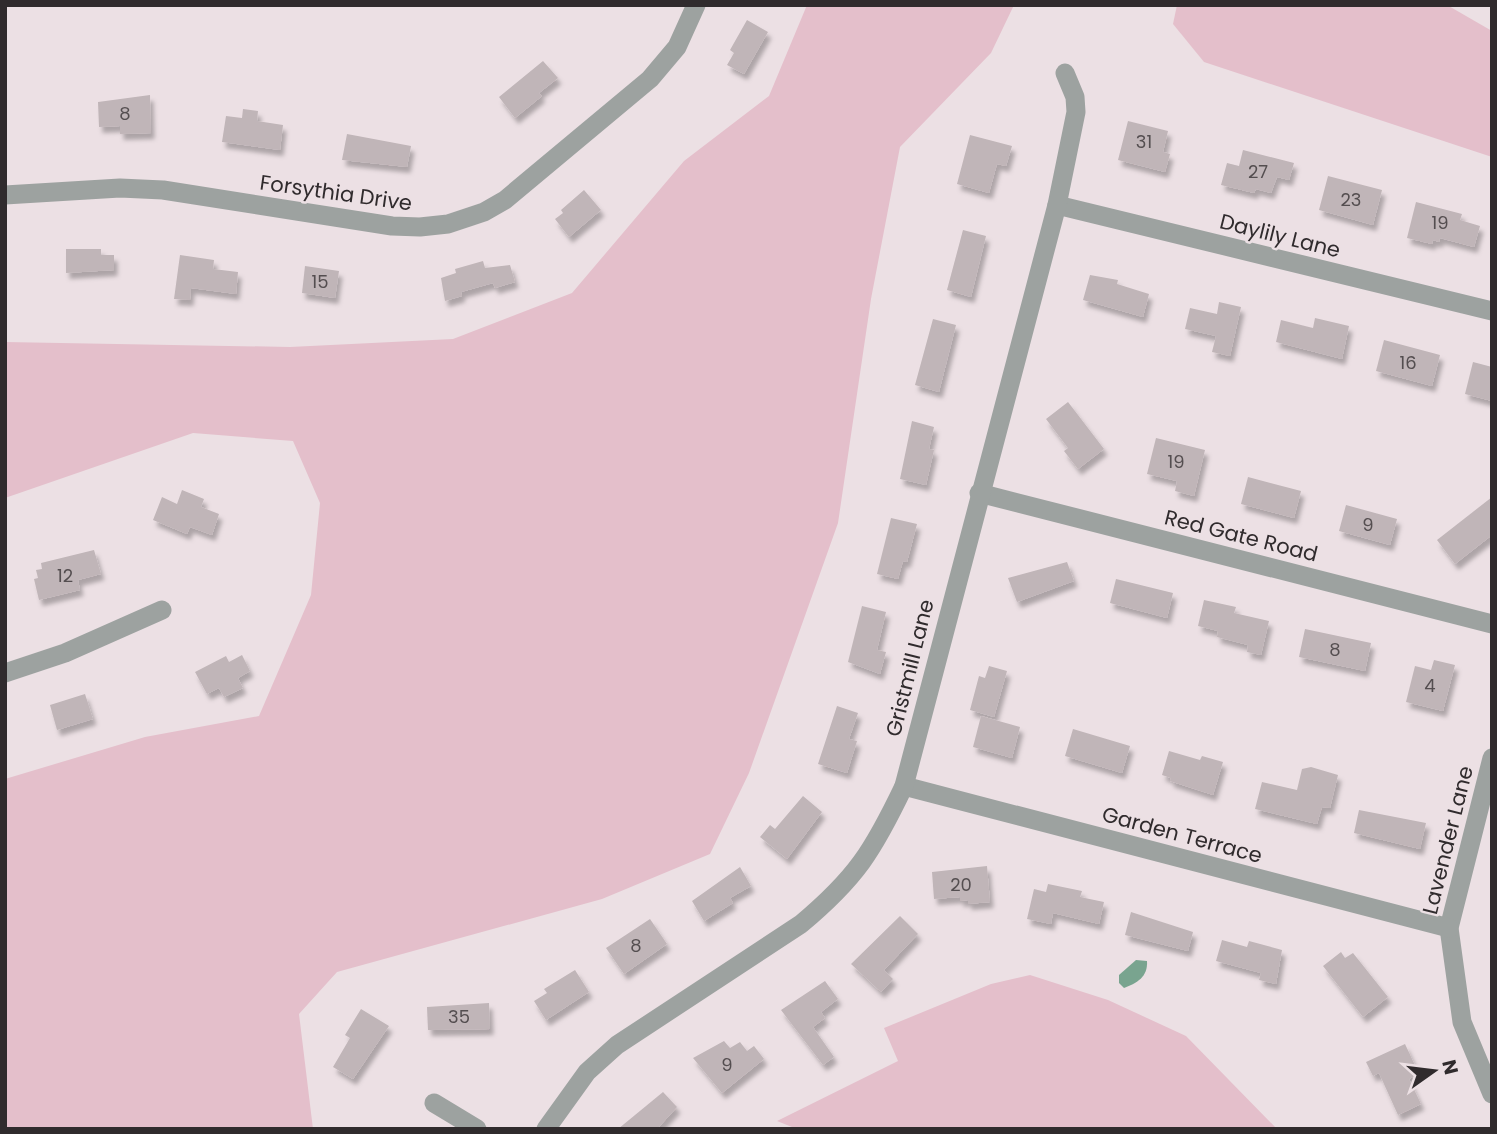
<svg xmlns="http://www.w3.org/2000/svg" width="1497" height="1134" font-family="Poppins,sans-serif">
	<style>
		.green { fill: #e4bfcb }
		.water { fill: #79a48f }
		.building { fill: #c0b5b8; filter: url(#shadow) }
		.lines { fill: none; stroke-linecap: round; stroke-linejoin: round }
		.minor { stroke: #9da2a0; stroke-width: 19 }
		.labels { text-anchor: middle; stroke-width: 5; stroke-linejoin: round; paint-order: stroke }
		.number-label { font-size: 18px; fill: #544e50 }
		.street-label { font-size: 21px; fill: #302b2d; stroke: #ece0e4 }
	</style>
	<defs>
		<filter id="shadow"><feDropShadow dx="3.5" dy="6" stdDeviation="2" flood-color="#0004"/></filter>
	</defs>
	<rect width="100%" height="100%" fill="#ece0e4"/>
	<g class="green">
		<polygon points="807,5 1014,5 991,53 900,147 871,299 838,523 749,773 710,854 602,899 337,972 299,1014 313,1129 5,1129 5,779 145,737 259,716 311,595 320,503 293,441 193,433 5,498 5,342 290,347 453,339 572,293 684,161 769,96"/>
		<polygon points="1177,5 1447,5 1492,31 1492,157 1204,62 1173,24"/>
		<polygon points="1030,975 1108,1000 1186,1036 1277,1129 797,1129 777,1121 898,1061 884,1028 991,984"/>
	</g>
	<path class="water" d="M1136 960 1147 961C1148 977 1137 983 1124 988L1119 983V975Z"/>
	<g class="building">
		<polygon points="747,20 768,32 744,74 727,65 734,53 730,50"/>
		<polygon points="543,61 558,78 539,93 542,96 515,118 499,97"/>
		<polygon points="150,95 151,133 120,134 120,126 99,127 98,102"/>
		<polygon points="243,109 258,111 257,121 283,125 280,150 222,142 226,116 242,118"/>
		<polygon points="1128,121 1168,131 1163,152 1170,154 1165,172 1118,160"/>
		<polygon points="347,134 411,146 407,167 342,160"/>
		<polygon points="970,135 1012,146 1006,166 997,164 989,193 957,184"/>
		<polygon points="1243,150 1294,163 1289,180 1277,177 1271,193 1256,189 1254,193 1221,185 1227,163 1239,166"/>
		<polygon points="1328,176 1382,190 1373,225 1319,210"/>
		<polygon points="584,190 601,210 569,237 555,219 563,213 561,210"/>
		<polygon points="1416,202 1462,214 1460,220 1480,226 1474,247 1440,238 1439,242 1433,240 1432,244 1407,238"/>
		<polygon points="963,230 986,236 971,297 947,290"/>
		<polygon points="66,249 101,249 101,255 114,255 114,270 66,273"/>
		<polygon points="180,255 214,260 213,269 238,272 236,294 191,288 190,300 174,299"/>
		<polygon points="483,261 485,268 510,265 515,282 495,288 493,283 461,292 462,296 445,301 441,278 456,273 455,269"/>
		<polygon points="305,266 339,271 335,298 302,293"/>
		<polygon points="1090,275 1118,280 1117,284 1149,294 1143,317 1083,300"/>
		<polygon points="1219,302 1241,307 1230,356 1212,352 1216,336 1185,329 1190,308 1217,314"/>
		<polygon points="1315,318 1349,326 1342,359 1276,342 1281,320 1313,328"/>
		<polygon points="933,319 956,325 939,392 915,385"/>
		<polygon points="1384,340 1440,355 1432,386 1376,371"/>
		<polygon points="1473,362 1492,367 1492,401 1465,394"/>
		<polygon points="1068,402 1104,449 1078,469 1064,451 1068,448 1046,419"/>
		<polygon points="912,421 934,427 929,449 934,450 926,485 900,479"/>
		<polygon points="1156,438 1205,450 1194,496 1175,491 1177,481 1147,474"/>
		<polygon points="1248,477 1301,491 1294,518 1241,504"/>
		<polygon points="182,490 204,499 201,507 219,514 212,535 190,527 187,534 153,520 162,497 177,504"/>
		<polygon points="1492,497 1492,535 1455,564 1437,540"/>
		<polygon points="1346,505 1397,519 1390,545 1339,531"/>
		<polygon points="891,518 917,524 907,562 903,561 898,579 877,574"/>
		<polygon points="94,550 101,574 78,580 80,590 39,600 34,579 38,578 36,570 42,569 41,563"/>
		<polygon points="1067,562 1074,581 1017,602 1008,578"/>
		<polygon points="1116,579 1173,593 1167,618 1110,603"/>
		<polygon points="1204,600 1236,607 1234,613 1269,621 1261,655 1247,652 1248,645 1217,637 1218,631 1198,626"/>
		<polygon points="862,606 886,612 877,650 886,652 880,674 848,662"/>
		<polygon points="1305,629 1371,643 1365,671 1299,657"/>
		<polygon points="242,655 250,671 238,678 243,688 224,697 219,688 207,694 195,672 226,656 229,662"/>
		<polygon points="1434,660 1455,665 1443,711 1406,702 1415,666 1431,670"/>
		<polygon points="989,666 1007,671 994,717 970,710 979,676 985,678"/>
		<polygon points="85,694 93,719 57,730 50,705"/>
		<polygon points="837,706 858,713 849,739 857,741 847,773 818,764"/>
		<polygon points="981,716 1020,727 1012,758 973,747"/>
		<polygon points="1073,729 1130,746 1122,773 1065,756"/>
		<polygon points="1169,751 1200,760 1202,756 1223,762 1213,795 1170,781 1171,778 1162,775"/>
		<polygon points="1311,767 1338,775 1330,808 1322,807 1317,824 1255,809 1262,782 1297,790 1302,769"/>
		<polygon points="803,796 822,812 787,859 760,837 770,825 775,829"/>
		<polygon points="1359,810 1426,823 1420,849 1354,833"/>
		<polygon points="987,866 990,902 968,904 968,900 960,901 960,897 934,899 932,872"/>
		<polygon points="740,867 751,886 730,898 733,903 704,921 692,901"/>
		<polygon points="1048,884 1082,891 1080,897 1104,902 1099,924 1053,913 1051,924 1027,919 1034,889 1046,892"/>
		<polygon points="1131,912 1193,932 1188,951 1125,935"/>
		<polygon points="900,916 918,934 884,970 893,979 881,992 851,964"/>
		<polygon points="650,919 667,944 624,974 606,948"/>
		<polygon points="1222,940 1247,947 1249,941 1282,950 1276,984 1259,980 1261,973 1216,961"/>
		<polygon points="1341,952 1345,958 1353,953 1388,997 1363,1017 1323,966"/>
		<polygon points="575,970 589,992 546,1020 534,1001 547,993 544,989"/>
		<polygon points="825,981 838,999 821,1012 825,1018 813,1027 834,1057 823,1065 781,1010"/>
		<polygon points="489,1003 490,1029 428,1030 427,1007"/>
		<polygon points="361,1009 389,1026 353,1079 333,1067 350,1038 345,1035"/>
		<polygon points="724,1041 730,1048 740,1042 747,1051 754,1046 764,1059 722,1093 693,1058"/>
		<polygon points="1405,1044 1419,1074 1409,1079 1421,1104 1398,1115 1379,1073 1373,1076 1366,1062"/>
		<polygon points="663,1092 677,1107 657,1129 618,1129"/>
	</g>
	<g class="lines">
		<g class="minor">
			<polyline points="5,195 120,188 163,190 392,226 420,227 448,224 484,212 505,200 650,79 677,47 696,5"/>
			<polyline points="1057,205 1492,311"/>
			<polyline points="979,493 1492,624"/>
			<polyline points="5,673 65,653 162,610"/>
			<polyline points="1492,758 1449,928 1462,1022 1492,1094"/>
			<polyline points="904,786 1449,928"/>
			<polyline points="434,1103 477,1129"/>
			<path d="M546 1129 587 1072 617 1045 801 924C856 878 873 851 904 786L1057 205 1076 112 1075 97 1065 73"/>
		</g>
	</g>
	<g class="labels">
		<g class="number-label">
			<text x="125" y="120">8</text>
			<text x="1144" y="148">31</text>
			<text x="1258" y="178">27</text>
			<text x="1351" y="206">23</text>
			<text x="1440" y="229">19</text>
			<text x="320" y="288">15</text>
			<text x="1408" y="369">16</text>
			<text x="1176" y="468">19</text>
			<text x="1368" y="531">9</text>
			<text x="65" y="582">12</text>
			<text x="1335" y="656">8</text>
			<text x="1430" y="692">4</text>
			<text x="961" y="891">20</text>
			<text x="636" y="952">8</text>
			<text x="459" y="1023">35</text>
			<text x="727" y="1071">9</text>
		</g>
		<g class="street-label">
			<text transform="translate(336 193) rotate(8)" y="7">Forsythia Drive</text>
			<text transform="translate(1280 236) rotate(14)" y="7">Daylily Lane</text>
			<text transform="translate(1241 536) rotate(14)" y="7">Red Gate Road</text>
			<text transform="translate(910 668) rotate(-76)" y="7">Gristmill Lane</text>
			<text transform="translate(1182 835) rotate(15)" y="7">Garden Terrace</text>
			<text transform="translate(1448 840) rotate(-76)" y="7">Lavender Lane</text>
		</g>
	</g>
	<rect width="1497" height="1134" fill="none" stroke="#302b2d" stroke-width="14"/>
	<g transform="translate(1434 1071) rotate(76)" stroke="#ece0e4" stroke-width="5" paint-order="stroke">
	<path d="M0-5L12 26L0 18L-12 26Z" fill="#302b2d"/>
	<text y="-10" font-size="19" font-weight="bold" text-anchor="middle" fill="#302b2d">N</text>
	</g>
</svg>
